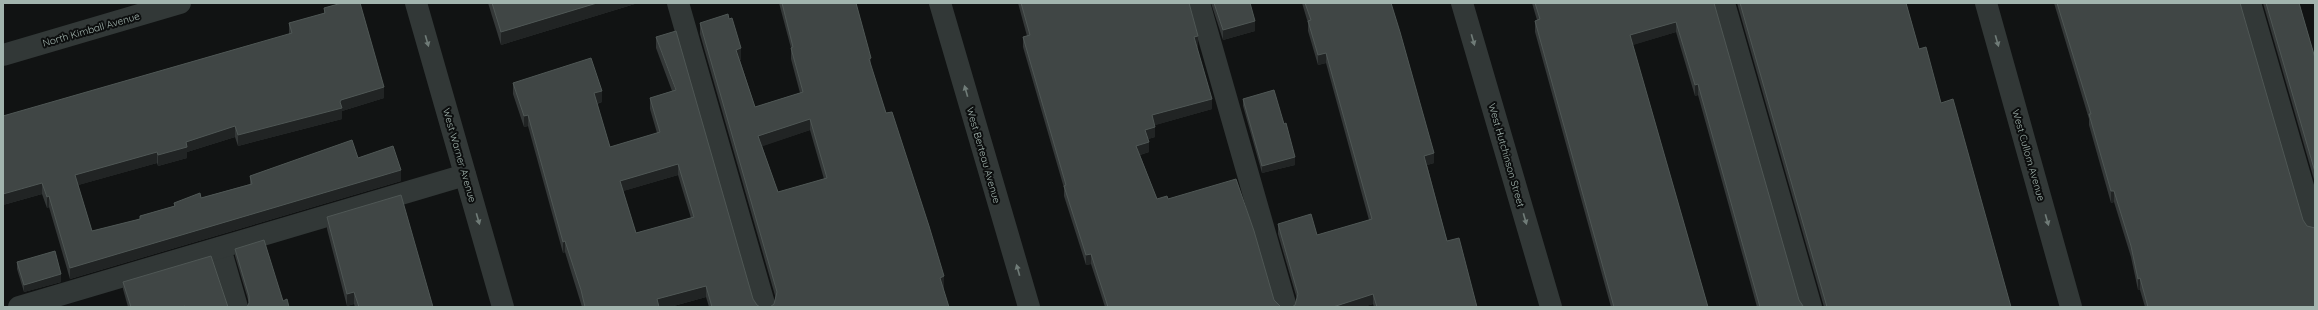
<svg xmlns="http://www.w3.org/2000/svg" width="2318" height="310" font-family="Quicksand,sans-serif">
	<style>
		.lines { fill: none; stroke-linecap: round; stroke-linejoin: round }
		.minor { stroke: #323837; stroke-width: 22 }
		.wall { fill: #343838; fill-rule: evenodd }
		.shaded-wall { fill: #212424 }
		.building { fill: #404645; stroke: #4f5755; fill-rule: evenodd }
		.oneway { fill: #707c78 }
		.labels { text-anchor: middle; stroke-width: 4; stroke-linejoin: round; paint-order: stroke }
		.street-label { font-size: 10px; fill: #a2b4ae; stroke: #0c0e0e }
	</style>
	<rect width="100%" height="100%" fill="#111313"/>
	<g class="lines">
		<g class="minor">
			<polyline points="416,3 503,307"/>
			<polyline points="678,3 765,307"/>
			<polyline points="940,3 1029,307"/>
			<polyline points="1199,3 1286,307"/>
			<polyline points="1462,3 1551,307"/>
			<polyline points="1724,3 1811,307"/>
			<polyline points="1986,3 2071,307"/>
			<polyline points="2250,3 2315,228"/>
			<polyline points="3,55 180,3"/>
			<polyline points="220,248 237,307"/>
			<polyline points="19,307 465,175"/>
		</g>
	</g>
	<g class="wall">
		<polygon points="488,3 638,3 501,45"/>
		<path d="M779 3H856L871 68 944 288 774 304 776 299 700 34V23L741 60H740L755 107 800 93 791 59V48ZM810 130 824 179 778 192 762 146Z"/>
		<polygon points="1018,3 1189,3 1198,46 1197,47 1212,109 1155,125 1155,137 1148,139 1149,152 1140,155 1157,199 1168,199 1281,307 1105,307 1091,264 1086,265 1064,196 1064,188 1023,47 1023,37 1027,36"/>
		<polygon points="1211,3 1250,3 1255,31 1223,40"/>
		<polygon points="1302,3 1391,3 1434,163 1427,165 1447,241 1477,307 1374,307 1373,304 1363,307 1292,307 1295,305 1297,299 1278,234 1278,224 1317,235 1369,220 1326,63 1318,65 1308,31 1308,23"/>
		<polygon points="1532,3 1714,3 1799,300 1803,307 1757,307 1698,95 1695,96 1676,32 1632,45 1708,307 1611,307 1535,32 1535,21 1537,20"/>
		<polygon points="1737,3 1906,3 1919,49 1941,103 2011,307 1824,307"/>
		<polygon points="2054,3 2240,3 2315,307 2145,307 2140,290 2138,290 2131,257 2114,202 2111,203 2089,125 2089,119"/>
		<polygon points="2263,3 2299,3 2315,58 2315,183"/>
		<polygon points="324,8 384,98 342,111 342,119 238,146 235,137 187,152 187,158 158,166 157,163 78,185 92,231 140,219 140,216 174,206 174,203 201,198 250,184 250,176 358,158 401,181 70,279 49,207 47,208 42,194 3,205 289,34 289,23 324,14"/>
		<path d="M656 37 753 299 757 305 760 307H709L706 297 670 307H582L565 252 563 253 528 126 524 127 513 94V83L602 102 597 104 610 147 657 133 650 109V98L672 91 656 48ZM678 175 691 218 636 233 623 191Z"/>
		<polygon points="1243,99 1284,124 1295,165 1262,173 1243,106"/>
		<polygon points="327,217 433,307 355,307 354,304 347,306 327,229"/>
		<polygon points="235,249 283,301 249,303 235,256"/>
		<polygon points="17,262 61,282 24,292 17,269"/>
		<polygon points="123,282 228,307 128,307 123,289"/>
	</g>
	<g class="shaded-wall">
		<polygon points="597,3 638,3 501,45 501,32"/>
		<polygon points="1255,21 1255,31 1223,40 1223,30"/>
		<polygon points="1676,22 1676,32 1630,46 1630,35"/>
		<polygon points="1198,36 1198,46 1194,48 1194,37"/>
		<polygon points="741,48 741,60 736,61 736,50"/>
		<polygon points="1326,53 1326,63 1318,65 1318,55"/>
		<polygon points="871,58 871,69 869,59"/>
		<polygon points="1698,84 1698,95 1695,96 1695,85"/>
		<polygon points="384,87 384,98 342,111 342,119 238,146 238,135 341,100"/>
		<polygon points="602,91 602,102 594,104 594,93"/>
		<polygon points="1212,99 1212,109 1152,126 1152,115"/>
		<polygon points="528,115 528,126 524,127 524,116"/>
		<polygon points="810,119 810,130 758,148 758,136"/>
		<polygon points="235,126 235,137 187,152 187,158 158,166 158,155 186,142"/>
		<polygon points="1155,127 1155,137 1145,140 1145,130"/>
		<polygon points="1149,142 1149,152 1136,156 1136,146"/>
		<polygon points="157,152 157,163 75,186 75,175"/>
		<polygon points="1434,153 1434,163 1424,166 1424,156"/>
		<polygon points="1295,157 1295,165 1262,173 1262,166"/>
		<polygon points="678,164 678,175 620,192 620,181"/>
		<polygon points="401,170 401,181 70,279 70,268"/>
		<polygon points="42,183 42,194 3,205 3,194"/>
		<polygon points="2111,191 2114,191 2114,202 2111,203"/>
		<polygon points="49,196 49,207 47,208 47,197"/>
		<polygon points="565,241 565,252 563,253 563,242"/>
		<polygon points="1091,254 1091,264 1086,265 1086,255"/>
		<polygon points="61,274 61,282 24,292 24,285"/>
		<polygon points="944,276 944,288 940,289 940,278"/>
		<polygon points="2140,278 2140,290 2138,290 2138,279"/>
		<polygon points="706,286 706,297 670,307 657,307 657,299"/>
		<polygon points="354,292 354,304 347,306 347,294"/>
		<polygon points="1373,294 1373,304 1363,307 1333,307"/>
	</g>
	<g class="building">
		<polygon points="342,3 360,3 384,87 341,100 340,102 342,108 238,135 235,126 186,142 187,147 158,155 157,152 75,175 92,231 140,219 140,216 175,206 174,203 200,193 201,198 252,184 250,176 352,140 358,158 393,146 401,170 70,268 49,196 47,197 42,183 3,194 3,116 292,33 289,23 325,13 324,8"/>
		<polygon points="492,3 597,3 501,32"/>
		<path d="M782 3H856L871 58 869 59 886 113 892 112 929 226 944 276 940 278 949 307H770L774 304 777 292 700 23 728 14 729 19 732 18 741 48 736 50 755 107 803 92 791 48 793 47ZM810 119 827 178 778 192 758 136Z"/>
		<polygon points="1021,3 1189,3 1198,36 1194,37 1212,99 1152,115 1155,127 1145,130 1149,142 1136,146 1157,199 1167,196 1168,199 1236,179 1254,231 1274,300 1281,307 1108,307 1091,254 1086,255 1064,186 1066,185 1023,37 1030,35"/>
		<polygon points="1214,3 1250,3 1255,21 1223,30"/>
		<polygon points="1305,3 1391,3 1400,32 1434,153 1424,156 1447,241 1459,238 1477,307 1377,307 1373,294 1333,307 1292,307 1295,305 1298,294 1278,224 1311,214 1317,235 1372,219 1326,53 1318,55 1308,21 1311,20"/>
		<polygon points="1535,3 1714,3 1799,300 1803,306 1798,307 1760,307 1698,84 1695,85 1676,22 1630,35 1708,307 1614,307 1535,21 1540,19"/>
		<polygon points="1740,3 1906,3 1919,49 1926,47 1941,103 1953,99 2011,307 1827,307"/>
		<polygon points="2057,3 2240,3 2303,220 2307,226 2315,228 2315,307 2148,307 2140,278 2138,279 2131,246 2114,191 2111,191 2089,114 2091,114"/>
		<polygon points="2266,3 2299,3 2315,58 2315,172"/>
		<path d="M676 31 753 299 757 305 760 307H712L706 286 657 299 659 307H585L581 290 565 241 563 242 528 115 524 116 513 83 591 58 602 91 594 93 610 147 660 132 650 98 676 90 656 37ZM678 164 694 217 636 233 620 181Z"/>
		<polygon points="1274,90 1284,124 1286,123 1295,157 1262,166 1243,99"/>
		<polygon points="401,195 433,307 359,307 354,292 347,294 327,217"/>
		<polygon points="264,240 283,301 287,299 289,307 247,307 249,303 249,296 235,249"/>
		<polygon points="55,251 61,274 24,285 17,262"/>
		<polygon points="211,256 228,307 185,307 185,306 182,307 131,307 123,282"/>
	</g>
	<defs><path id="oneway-solid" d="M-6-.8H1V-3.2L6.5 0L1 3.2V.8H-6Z"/></defs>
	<g class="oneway">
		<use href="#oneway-solid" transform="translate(1473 40) rotate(74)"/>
		<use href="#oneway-solid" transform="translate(427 41) rotate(74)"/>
		<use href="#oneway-solid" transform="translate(1997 41) rotate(74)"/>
		<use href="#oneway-solid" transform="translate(966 91) rotate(-106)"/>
		<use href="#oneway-solid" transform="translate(478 219) rotate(74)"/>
		<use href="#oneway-solid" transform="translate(1525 219) rotate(74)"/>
		<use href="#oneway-solid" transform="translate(2047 220) rotate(74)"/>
		<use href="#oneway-solid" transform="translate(1018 270) rotate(-106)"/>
	</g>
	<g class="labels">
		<g class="street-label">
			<text transform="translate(91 29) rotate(-16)" y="4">North Kimball Avenue</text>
			<text transform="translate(460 155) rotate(74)" y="4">West Warner Avenue</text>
			<text transform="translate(984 155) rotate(74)" y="4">West Berteau Avenue</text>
			<text transform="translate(1507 155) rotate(74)" y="4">West Hutchinson Street</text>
			<text transform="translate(2029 155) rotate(74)" y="4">West Cullom Avenue</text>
		</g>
	</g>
	<rect width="2318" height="310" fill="none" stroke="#a2b4ae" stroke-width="8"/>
</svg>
